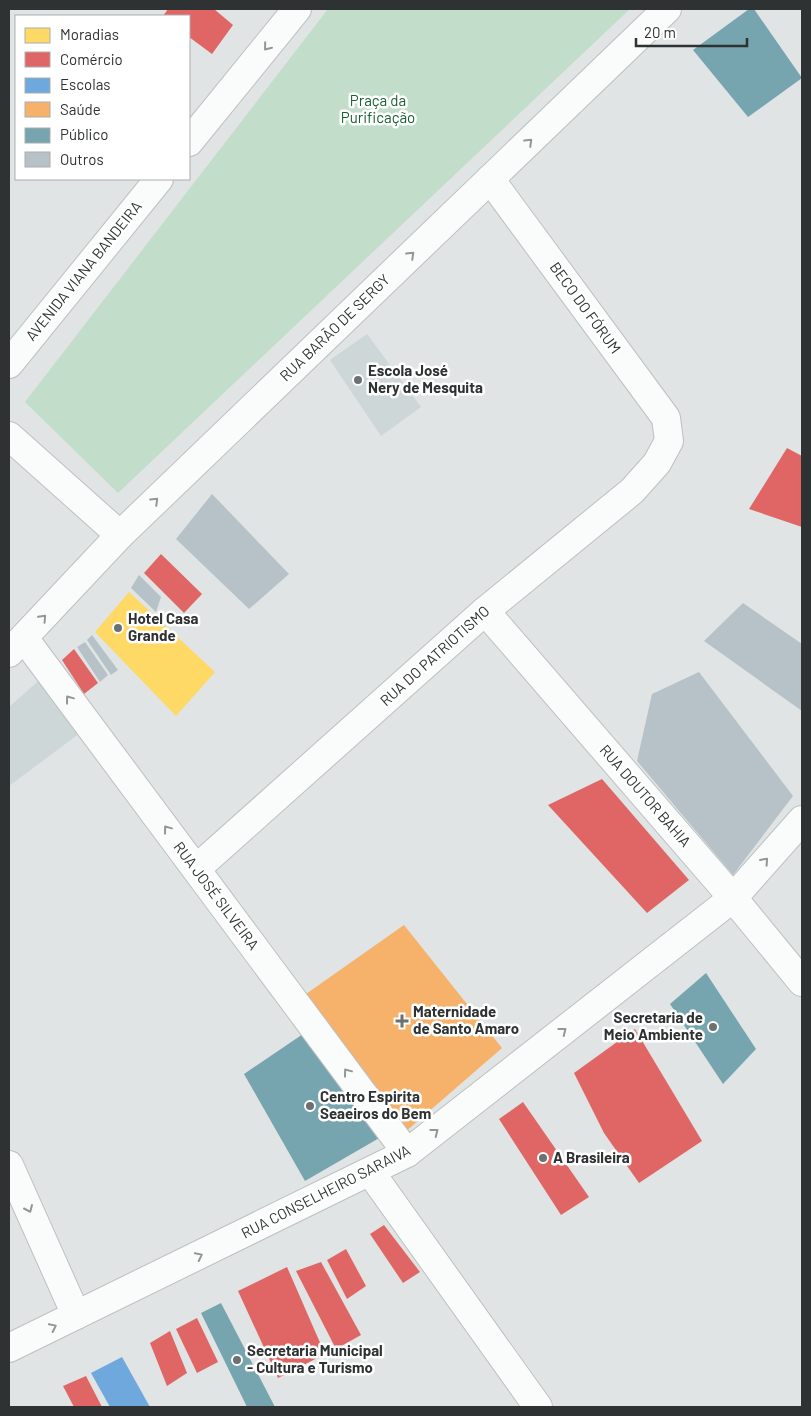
<svg xmlns="http://www.w3.org/2000/svg" width="811" height="1416" font-family="Barlow,sans-serif">
	<style>
		.built { fill: #cdd7d8 }
		.green { fill: #c2ddc9 }
		.homes { fill: #ffd966 }
		.shops { fill: #e06666 }
		.schools { fill: #6fa8dc }
		.health { fill: #f6b26b }
		.public { fill: #76a5af }
		.building { fill: #b6c2c8 }
		.lines { fill: none; stroke-linecap: round; stroke-linejoin: round }
		.street-casing { stroke: #bdc0c1; stroke-width: 30 }
		.secondary-casing { stroke: #bdc0c1; stroke-width: 30 }
		.primary-casing { stroke: #bdc0c1; stroke-width: 30 }
		.street { stroke: #fafbfb; stroke-width: 28 }
		.secondary { stroke: #fafbfb; stroke-width: 28 }
		.primary { stroke: #fafbfb; stroke-width: 28 }
		.oneway { stroke: #949696 }
		.poi-dot { fill: #6d7070; stroke: #fff; stroke-width: 2 }
		.labels { text-anchor: middle; stroke-width: 5; stroke-linejoin: round; paint-order: stroke }
		.park-label { font-size: 15px; fill: #176132; stroke: #fff }
		.street-label { font-size: 15px; fill: #2f3232; stroke: #fff }
		.poi-label { font-size: 15px; font-weight: bold; fill: #2f3232; stroke: #fff; text-anchor: start }
	</style>
	<rect width="100%" height="100%" fill="#e0e4e4"/>
	<g class="built">
		<polygon points="367,334 421,407 381,436 330,360"/>
		<polygon points="43,677 84,730 9,786 9,707"/>
	</g>
	<polygon class="green" points="328,9 630,9 118,493 25,402"/>
	<polygon class="homes" points="129,592 215,672 176,716 95,632"/>
	<g class="shops">
		<polygon points="168,9 214,9 233,25 212,54 189,37 189,16 163,16"/>
		<polygon points="787,448 802,456 802,527 749,509"/>
		<polygon points="161,554 202,594 184,613 144,573"/>
		<polygon points="74,649 98,683 84,694 62,660"/>
		<polygon points="602,779 689,880 647,913 548,805"/>
		<polygon points="635,1029 702,1141 639,1183 604,1133 574,1073"/>
		<polygon points="523,1102 589,1197 561,1215 499,1119"/>
		<polygon points="384,1225 420,1272 403,1283 370,1234"/>
		<polygon points="346,1249 366,1286 347,1299 327,1260"/>
		<polygon points="321,1262 361,1335 336,1349 296,1271"/>
		<polygon points="287,1267 325,1354 278,1378 238,1291"/>
		<polygon points="197,1318 218,1362 197,1373 176,1329"/>
		<polygon points="170,1331 187,1373 167,1386 150,1343"/>
		<polygon points="86,1376 102,1407 74,1407 63,1386"/>
	</g>
	<polygon class="schools" points="122,1357 150,1407 110,1407 91,1373"/>
	<polygon class="health" points="404,925 502,1048 404,1133 306,994"/>
	<g class="public">
		<polygon points="749,9 754,9 802,78 748,117 693,50"/>
		<polygon points="706,973 756,1049 723,1084 670,1004"/>
		<polygon points="303,1034 381,1137 305,1181 244,1074"/>
		<polygon points="221,1303 275,1407 247,1407 201,1313"/>
	</g>
	<g class="building">
		<polygon points="212,494 289,574 249,609 176,539"/>
		<polygon points="139,575 161,597 156,612 131,588"/>
		<polygon points="743,603 802,644 802,711 704,641"/>
		<polygon points="92,635 118,670 111,675 87,640"/>
		<polygon points="85,642 108,675 100,682 77,647"/>
		<polygon points="699,672 793,796 733,875 637,761 652,694"/>
	</g>
	<g class="lines">
		<defs>
			<g id="street">
				<polyline points="485,611 733,898 802,982"/>
				<polyline points="24,638 407,1153"/>
				<polyline points="196,869 485,611 632,491 657,463 669,441 666,418 490,179"/>
				<polyline points="9,1165 76,1315"/>
				<polyline points="371,1173 538,1407"/>
			</g>
			<polyline id="secondary" points="9,1348 407,1153 733,898 802,820"/>
			<g id="primary">
				<polyline points="189,142 297,9"/>
				<polyline points="9,364 159,179"/>
				<polyline points="9,436 120,535"/>
				<polyline points="9,653 120,535 667,9"/>
			</g>
		</defs>
		<use href="#street" class="street-casing"/>
		<use href="#secondary" class="secondary-casing"/>
		<use href="#primary" class="primary-casing"/>
		<use href="#street" class="street"/>
		<use href="#secondary" class="secondary"/>
		<use href="#primary" class="primary"/>
	</g>
	<defs><path id="oneway-chevron" d="M-2-3.5L2.5 0L-2 3.5" fill="none" stroke-width="1.6" stroke-linecap="round" stroke-linejoin="round" transform="scale(1.25)"/></defs>
	<g class="oneway">
		<use href="#oneway-chevron" transform="translate(267 47) rotate(129)"/>
		<use href="#oneway-chevron" transform="translate(529 142) rotate(-44)"/>
		<use href="#oneway-chevron" transform="translate(411 255) rotate(-44)"/>
		<use href="#oneway-chevron" transform="translate(155 501) rotate(-44)"/>
		<use href="#oneway-chevron" transform="translate(43 618) rotate(-47)"/>
		<use href="#oneway-chevron" transform="translate(69 699) rotate(-127)"/>
		<use href="#oneway-chevron" transform="translate(167 829) rotate(-127)"/>
		<use href="#oneway-chevron" transform="translate(765 861) rotate(-48)"/>
		<use href="#oneway-chevron" transform="translate(563 1031) rotate(-38)"/>
		<use href="#oneway-chevron" transform="translate(347 1072) rotate(-127)"/>
		<use href="#oneway-chevron" transform="translate(435 1132) rotate(-38)"/>
		<use href="#oneway-chevron" transform="translate(29 1209) rotate(66)"/>
		<use href="#oneway-chevron" transform="translate(199 1256) rotate(-26)"/>
		<use href="#oneway-chevron" transform="translate(53 1327) rotate(-26)"/>
	</g>
	<g class="poi-dot">
		<circle cx="358" cy="380" r="5"/>
		<circle cx="118" cy="628" r="5"/>
		<path d="M399.5 1013.5h5v5h5v5h-5v5h-5v-5h-5v-5h5z"/>
		<circle cx="713" cy="1027" r="5"/>
		<circle cx="310" cy="1106" r="5"/>
		<circle cx="543" cy="1158" r="5"/>
		<circle cx="237" cy="1360" r="5"/>
	</g>
	<g class="labels">
		<g class="park-label">
			<text x="378" y="106">Praça da<tspan x="378" dy="17">Purificação</tspan></text>
		</g>
		<g class="street-label">
			<text transform="translate(84 271) rotate(-51)" y="5">AVENIDA VIANA BANDEIRA</text>
			<text transform="translate(585 308) rotate(54)" y="5">BECO DO FÓRUM</text>
			<text transform="translate(335 328) rotate(-44)" y="5">RUA BARÃO DE SERGY</text>
			<text transform="translate(435 656) rotate(-42)" y="5">RUA DO PATRIOTISMO</text>
			<text transform="translate(645 796) rotate(49)" y="5">RUA DOUTOR BAHIA</text>
			<text transform="translate(216 896) rotate(53)" y="5">RUA JOSÉ SILVEIRA</text>
			<text transform="translate(326 1192) rotate(-27)" y="5">RUA CONSELHEIRO SARAIVA</text>
		</g>
		<g class="poi-label">
			<text x="368" y="376">Escola José<tspan x="368" dy="17">Nery de Mesquita</tspan></text>
			<text x="128" y="624">Hotel Casa<tspan x="128" dy="17">Grande</tspan></text>
			<text x="413" y="1017">Maternidade<tspan x="413" dy="17">de Santo Amaro</tspan></text>
			<text x="703" y="1023" text-anchor="end">Secretaria de<tspan x="703" dy="17">Meio Ambiente</tspan></text>
			<text x="320" y="1102">Centro Espirita<tspan x="320" dy="17">Seaeiros do Bem</tspan></text>
			<text x="553" y="1163">A Brasileira</text>
			<text x="247" y="1356">Secretaria Municipal<tspan x="247" dy="17">- Cultura e Turismo</tspan></text>
		</g>
	</g>
	<rect width="811" height="1416" fill="none" stroke="#2f3232" stroke-width="20"/>
	<rect x="15" y="15" width="175" height="165" fill="#ffffff" stroke="#acadad"/>
	<rect x="25" y="28" width="25" height="15" fill="#ffd966" stroke="#acadad"/>
	<text x="60" y="40" font-size="15" fill="#2f3232">Moradias</text>
	<rect x="25" y="52" width="25" height="15" fill="#e06666" stroke="#acadad"/>
	<text x="60" y="65" font-size="15" fill="#2f3232">Comércio</text>
	<rect x="25" y="78" width="25" height="15" fill="#6fa8dc" stroke="#acadad"/>
	<text x="60" y="90" font-size="15" fill="#2f3232">Escolas</text>
	<rect x="25" y="102" width="25" height="15" fill="#f6b26b" stroke="#acadad"/>
	<text x="60" y="115" font-size="15" fill="#2f3232">Saúde</text>
	<rect x="25" y="128" width="25" height="15" fill="#76a5af" stroke="#acadad"/>
	<text x="60" y="140" font-size="15" fill="#2f3232">Público</text>
	<rect x="25" y="152" width="25" height="15" fill="#b6c2c8" stroke="#acadad"/>
	<text x="60" y="165" font-size="15" fill="#2f3232">Outros</text>
	<path d="M636 38v8h111v-8" fill="none" stroke="#2f3232" stroke-width="2.5"/>
	<text x="644" y="38" font-size="15" fill="#2f3232" stroke="#ffffff" stroke-width="4" paint-order="stroke">20 m</text>
</svg>
